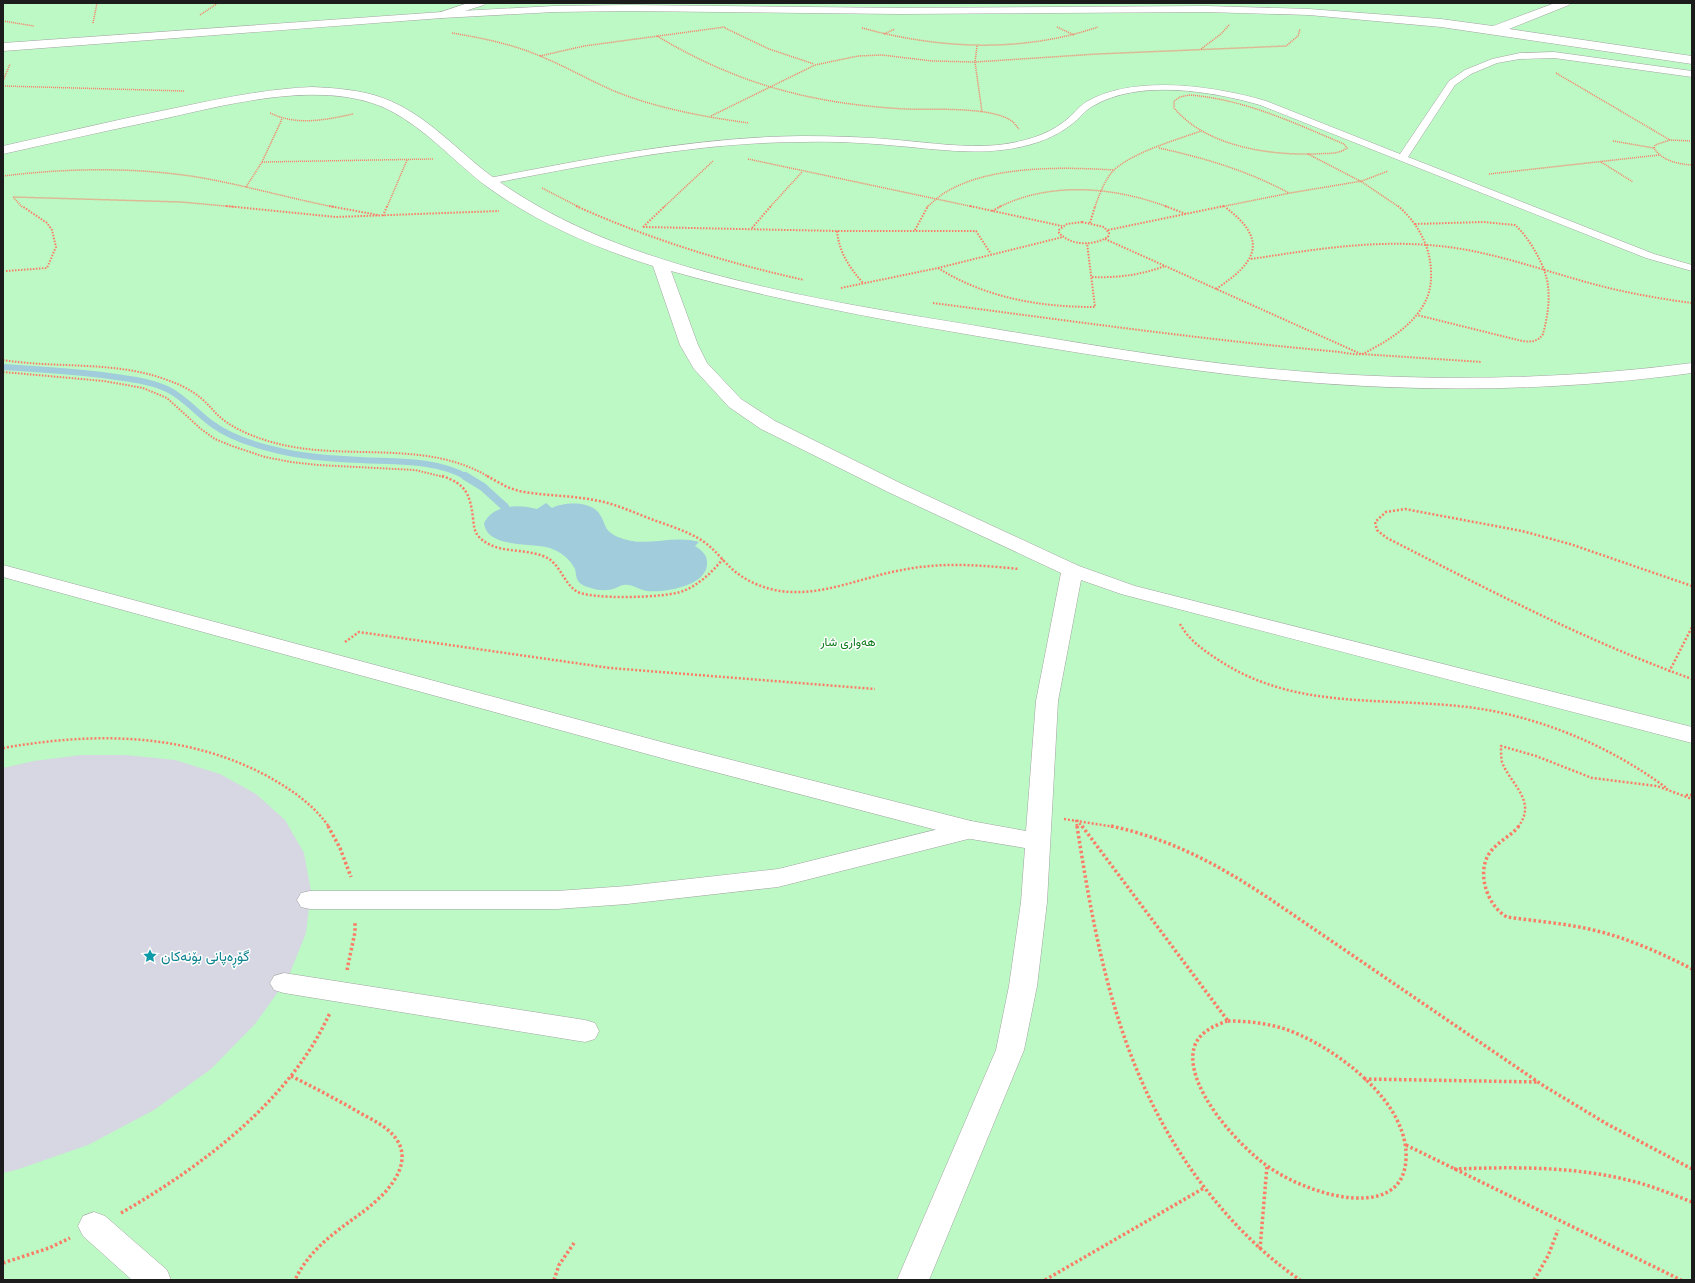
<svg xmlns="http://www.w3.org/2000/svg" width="1695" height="1283" font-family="Poppins,Vazirmatn,sans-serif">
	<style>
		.park { fill: #bdf9c4 }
		.plaza { fill: #d7d6e3 }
		.water { fill: #a1ccdc }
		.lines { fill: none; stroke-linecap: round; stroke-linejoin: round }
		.stream-far1 { stroke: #a1ccdc; stroke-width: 6 }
		.stream { stroke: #a1ccdc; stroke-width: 8 }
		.service-casing { stroke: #a3a3a3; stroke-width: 1 }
		.pedestrian-casing { stroke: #a3a3a3; stroke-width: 1 }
		.minor-casing { stroke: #a3a3a3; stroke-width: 1 }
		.tertiary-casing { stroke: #a3a3a3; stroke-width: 1 }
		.path-far3 { stroke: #fa7c66; stroke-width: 1.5; stroke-dasharray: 1 1; stroke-linecap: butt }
		.path-far2 { stroke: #fa7c66; stroke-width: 2; stroke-dasharray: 1.5 1.5; stroke-linecap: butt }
		.path-far1 { stroke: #fa7c66; stroke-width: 2.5; stroke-dasharray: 2 2; stroke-linecap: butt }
		.path { stroke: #fa7c66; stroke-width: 3.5; stroke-dasharray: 2.5 2.5; stroke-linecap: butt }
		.service { fill: #fff; fill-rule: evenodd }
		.pedestrian { fill: #fff; fill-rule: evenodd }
		.minor { fill: #fff; fill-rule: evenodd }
		.tertiary { fill: #fff; fill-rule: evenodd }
		.labels { text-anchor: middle; stroke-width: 3; stroke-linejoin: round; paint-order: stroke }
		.park-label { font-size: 12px; fill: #0b7a18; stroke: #fff }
		.near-culture-label { font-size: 14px; fill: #0d838f; stroke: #fff; text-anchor: start }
	</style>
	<rect width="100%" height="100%" fill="#eeeae2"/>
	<rect class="park" x="3" y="3" width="1689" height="1277"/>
	<polygon class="plaza" points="81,755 125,755 175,760 220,774 256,794 285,820 304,853 311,891 306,933 288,978 255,1024 211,1069 154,1110 88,1145 16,1170 3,1173 3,768 34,761"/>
	<path class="water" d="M546 503 552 508C564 502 588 501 598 512 607 523 602 530 618 537 645 549 671 534 699 542L695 546C701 550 707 554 707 562 709 586 664 593 647 591 640 590 630 583 624 585 621 585 618 587 616 588 608 591 599 591 591 588 587 587 581 585 578 581 576 578 576 573 575 569 570 559 561 552 550 548 532 542 487 549 484 523 494 504 519 504 537 509Z"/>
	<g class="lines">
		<path class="stream-far1" d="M3 367C36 369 69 371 102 375 124 378 147 380 167 389 184 397 197 413 212 424 231 438 254 445 276 450 304 457 332 459 360 460 396 462 434 459 467 477"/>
		<polyline class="stream" points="465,476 483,487 505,507"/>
		<defs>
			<path id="service" d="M1554 52 1692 71V77L1554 58 1520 59 1497 63 1471 74 1455 85 1408 157 1654 254 1692 265V271L1646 258 1260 105C1211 91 1139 79 1093 106 1085 110 1079 119 1072 124 1052 140 1027 147 1002 150 967 154 933 149 899 146 867 143 835 141 804 142 697 142 593 164 489 184L484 181 489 178C593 158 696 137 802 136 834 136 866 137 898 140 932 143 964 148 998 145 1022 142 1046 136 1065 121 1073 115 1078 107 1086 102 1134 74 1215 86 1266 101L1400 154 1449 81 1465 70 1492 59 1520 53Z"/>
			<g id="pedestrian">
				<polygon points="971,821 980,824 984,830 980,836 778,887 627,904 557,909 310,909 301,907 297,900 301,893 310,891 557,891 627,886 778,869"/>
				<polygon points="284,973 585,1020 595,1023 599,1031 595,1039 585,1042 284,993 274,990 270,983 274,976"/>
				<polygon points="94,1212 105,1216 167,1270 171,1280 132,1280 83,1236 78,1226 83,1216"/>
			</g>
			<polygon id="minor" points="468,3 486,3 484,5 442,18 438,17 436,15 438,13"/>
			<g id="tertiary">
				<polygon points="1555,3 1571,3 1569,5 1509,29 1692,56 1692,64 1441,27 1309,15 1206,12 899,14 629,11 554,12 442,18 3,51 3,43 442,12 554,6 629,5 899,8 1206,6 1309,9 1441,19 1493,26"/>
				<path d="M312 87C336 88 361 90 383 98 427 114 457 151 494 178 537 209 585 232 635 250 751 291 874 309 995 329 1080 343 1166 358 1252 367 1399 382 1546 382 1692 363V373C1545 393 1400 393 1252 377 1178 369 1105 357 1031 345 910 325 789 304 671 271L698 345 707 363 741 399 775 421 902 484 1079 566 1135 586 1692 727V743L1121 594 1081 580 1058 701 1047 902 1037 986 1024 1050 929 1280H897L996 1050 1009 986 1021 902 1025 848 971 839 669 760 3 577V565L669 744 971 821 1026 831 1036 701 1061 573 888 492 761 429 729 407 694 369 680 345 653 266C593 247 533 221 482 183 452 159 425 129 391 111 326 77 226 105 158 120 106 131 55 142 3 154V146C57 134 111 121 166 110 214 100 262 89 312 87Z"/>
			</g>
		</defs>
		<use href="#service" class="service-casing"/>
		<use href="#pedestrian" class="pedestrian-casing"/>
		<use href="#minor" class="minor-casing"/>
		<use href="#tertiary" class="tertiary-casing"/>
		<g class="path-far3">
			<polyline points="200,15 218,3"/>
			<polyline points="3,21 34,26"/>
			<polyline points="93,23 97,3"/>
			<polyline points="1057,27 1074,35"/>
			<polyline points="725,28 769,49 814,64"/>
			<path d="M862 28C940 49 1021 53 1098 27"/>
			<path d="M452 33C482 38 512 44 540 56 567 67 592 82 619 93 661 109 705 117 749 123"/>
			<polyline points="884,34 895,29"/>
			<path d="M657 36C737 84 812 104 906 109 931 110 994 106 1013 122 1015 124 1017 127 1019 129"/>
			<polyline points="977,46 975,62 982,112"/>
			<polyline points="1201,49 1221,34 1229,25"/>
			<polyline points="540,56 584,46 725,27"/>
			<polyline points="1556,73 1670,140"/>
			<polyline points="3,81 10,64"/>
			<polyline points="3,86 184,91"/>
			<path d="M1189 95C1244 99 1294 123 1344 144L1347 148C1338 155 1325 153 1315 154 1275 155 1228 149 1194 126 1187 121 1180 115 1174 108V101L1180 97Z"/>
			<path d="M270 113C297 126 325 120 353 114"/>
			<polyline points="711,116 815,65 858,56 882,55 932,61 975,62 1097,54 1286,46 1298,36 1300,29"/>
			<polyline points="1613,141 1654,148"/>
			<path d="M1692 141 1670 140 1655 145 1654 148C1662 161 1678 164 1692 165"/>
			<path d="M1159 148C1205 158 1248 171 1289 193"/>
			<polyline points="1308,154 1362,182 1399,207"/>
			<polyline points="748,159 974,207"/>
			<polyline points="262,162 433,159"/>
			<polyline points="1601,162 1633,182"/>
			<polyline points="1489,174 1659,155"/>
			<path d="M3 176C68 168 133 167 197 177 244 185 288 198 334 207"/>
			<polyline points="246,187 262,162 282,119"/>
			<polyline points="542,188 579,207"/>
			<polyline points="22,207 13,197 181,202 236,207"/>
			<polyline points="387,207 407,160"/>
			<polyline points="664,207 713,161"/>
			<polyline points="770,207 802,172"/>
			<path d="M927 207C933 202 939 196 946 192 991 165 1063 167 1114 170"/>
			<path d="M999 207C1052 181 1114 187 1168 207"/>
			<path d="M1095 207C1099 195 1104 182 1112 172 1130 153 1176 140 1201 131"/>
			<polyline points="1220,207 1290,193 1362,181 1388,171"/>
		</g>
		<g class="path-far2">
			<polyline points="226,206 336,217 499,211"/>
			<polyline points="329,206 378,215"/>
			<path d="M576 206C652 240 724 262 804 280"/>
			<polyline points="970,206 1062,226"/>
			<polyline points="1165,206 1186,214"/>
			<polyline points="992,211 1001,206"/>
			<polyline points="383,216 387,206"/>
			<path d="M1082 222 1104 227 1109 233 1108 237C1092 246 1072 246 1059 233V230L1067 224Z"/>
			<polyline points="1090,223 1095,206"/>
			<path d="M1415 224 1483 222 1515 225C1529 237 1547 268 1548 287 1550 302 1547 319 1543 334 1538 342 1531 342 1522 341L1417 315"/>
			<polyline points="643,227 837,231 976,231 991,254"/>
			<polyline points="643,227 665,206"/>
			<polyline points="752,228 771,206"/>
			<polyline points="915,230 928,206"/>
			<polyline points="1108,230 1224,206"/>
			<path d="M837 231C839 252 849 267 863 283"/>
			<polyline points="1105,239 1361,354 1482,362"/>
			<path d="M1251 259C1324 248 1388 237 1462 249 1502 256 1540 269 1579 280 1616 291 1654 298 1692 303"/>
			<path d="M938 268C986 298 1039 307 1095 307L1087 243"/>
			<polyline points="6,271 47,268 56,247 52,230 47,223 22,206"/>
			<path d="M1092 277C1117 278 1141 275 1165 266"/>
			<polyline points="841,288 938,268 1063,237"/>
			<path d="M1216 289C1257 262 1269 240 1225 207"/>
			<path d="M933 303C1048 318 1162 334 1278 346 1298 348 1319 350 1340 352 1346 353 1355 355 1362 354 1368 352 1375 347 1381 344 1406 329 1431 308 1431 277 1432 249 1419 224 1398 206"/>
			<path d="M3 360C59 369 116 360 170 381 181 385 193 391 202 399 209 405 214 412 221 418 237 431 259 439 279 444 347 461 426 439 489 477"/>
			<polyline points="3,372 104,381 143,388 167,398 201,429 215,439 232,446 265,457 291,462 318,465 415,470 444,477"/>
		</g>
		<g class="path-far1">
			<path d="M442 476C466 484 470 494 473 518 474 526 474 532 480 538 497 554 522 548 543 556 560 562 562 581 576 591 589 600 667 598 683 591 699 585 712 572 723 559"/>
			<path d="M487 476 507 487 519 491C544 496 569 495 594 500 614 503 632 512 651 519 664 524 678 528 690 534 712 544 716 554 732 569 744 580 764 589 781 591 822 597 862 577 902 570 941 562 980 565 1019 569"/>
			<path d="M1692 586 1570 544 1522 531 1405 509 1386 512 1375 522 1377 530 1387 538C1487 589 1586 641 1692 679"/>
			<path d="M1180 624C1188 639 1203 650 1217 659 1302 716 1398 693 1493 711 1557 724 1615 750 1668 789"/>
			<polyline points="345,642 359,632 610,668 875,689"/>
			<polyline points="1669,672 1692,627"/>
			<path d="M3 748C94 732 186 732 269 777 292 790 314 805 329 827"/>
			<polyline points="1686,795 1692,795"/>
			<polyline points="1064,819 1115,827"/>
			<polyline points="1076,820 1077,827"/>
			<polyline points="1077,820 1082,827"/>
			<path d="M1518 827C1538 801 1510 784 1502 762 1501 757 1501 751 1501 746L1536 756 1592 778 1657 786 1692 799"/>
		</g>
		<g class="path">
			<polyline points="328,826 340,848 351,877"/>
			<path d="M1077 826C1098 960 1122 1083 1208 1192 1235 1226 1265 1256 1300 1280"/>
			<polyline points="1082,826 1228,1021"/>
			<path d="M1111 826C1171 839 1219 865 1270 899L1544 1086 1607 1124 1692 1169"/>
			<path d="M1519 826C1511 836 1499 841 1491 851 1475 871 1487 906 1507 917 1534 921 1562 923 1589 929 1625 937 1659 952 1692 969"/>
			<polyline points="347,970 355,932 355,922"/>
			<path d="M1228 1021C1247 1021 1266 1023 1285 1029 1325 1043 1374 1078 1395 1116 1402 1129 1407 1144 1406 1159 1404 1202 1361 1202 1329 1194 1307 1188 1285 1179 1266 1165 1238 1145 1184 1086 1194 1048 1198 1033 1214 1025 1228 1021Z"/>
			<path d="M291 1076C313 1087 334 1098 355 1110 370 1119 388 1126 397 1140 415 1168 381 1199 360 1214 334 1233 309 1250 295 1280"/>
			<polyline points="1364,1079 1537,1082"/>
			<polyline points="1406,1145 1681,1280"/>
			<path d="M1454 1169C1512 1167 1571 1166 1628 1180 1650 1185 1671 1194 1692 1202"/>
			<path d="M121 1213C194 1171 270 1115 314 1043 320 1033 325 1023 330 1013"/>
			<polyline points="1260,1249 1267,1166"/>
			<polyline points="3,1263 49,1248 70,1238"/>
			<polyline points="554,1280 559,1265 574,1243"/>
			<polyline points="1045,1280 1204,1188"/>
			<polyline points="1534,1280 1548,1256 1558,1230"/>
		</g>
		<use href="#service" class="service"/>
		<use href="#pedestrian" class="pedestrian"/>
		<use href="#minor" class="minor"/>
		<use href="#tertiary" class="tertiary"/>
	</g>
	<defs>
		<symbol id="sight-bare" viewBox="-9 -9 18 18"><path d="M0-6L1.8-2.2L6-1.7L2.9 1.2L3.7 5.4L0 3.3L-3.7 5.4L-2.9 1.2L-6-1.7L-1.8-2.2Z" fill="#0f9aa8" stroke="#fff" stroke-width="2.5" paint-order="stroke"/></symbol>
	</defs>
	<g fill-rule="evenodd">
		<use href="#sight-bare" x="140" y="946" width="20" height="20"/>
	</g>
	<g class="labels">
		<g class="park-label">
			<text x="848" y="646">هەواری شار</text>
		</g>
		<g class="near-culture-label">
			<text x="161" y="961">گۆڕەپانی بۆنەکان</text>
		</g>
	</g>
	<rect width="1695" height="1283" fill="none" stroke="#1c1c1c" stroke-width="8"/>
</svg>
